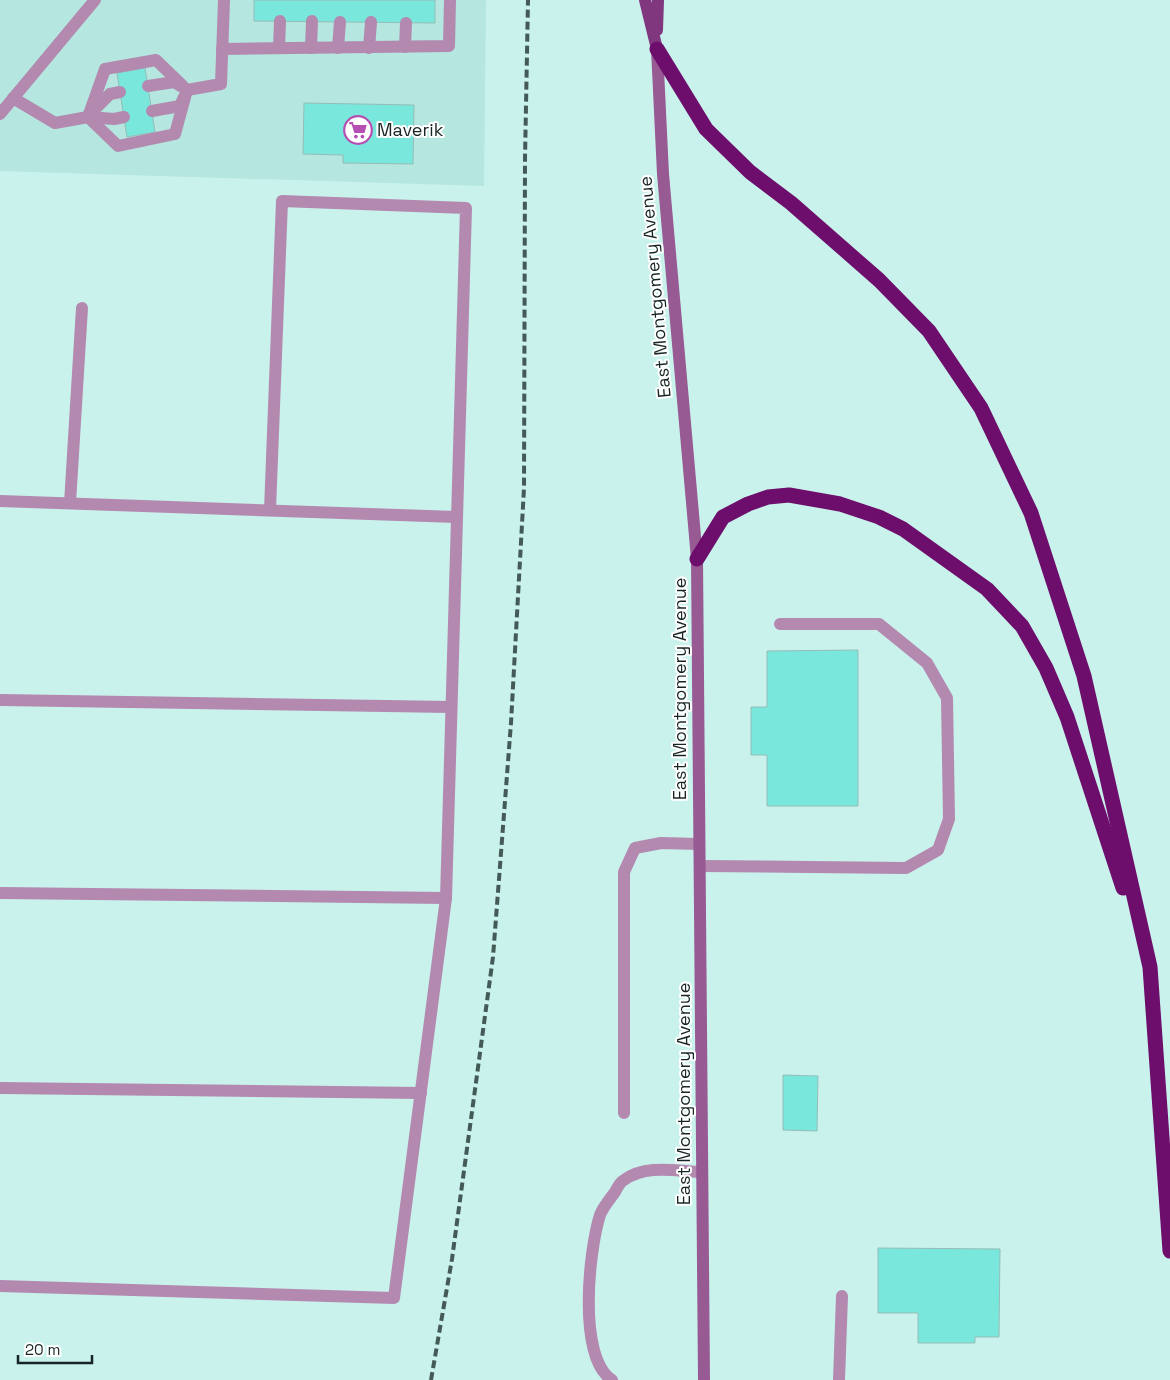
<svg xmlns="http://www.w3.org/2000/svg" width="1170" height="1380" font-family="'Space Grotesk',sans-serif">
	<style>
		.built { fill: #b5e6df }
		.building { fill: #7ae7dc; stroke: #96bcb7 }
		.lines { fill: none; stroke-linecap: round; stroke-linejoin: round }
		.lane { stroke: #b389b0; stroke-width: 12 }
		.secondary { stroke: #975a93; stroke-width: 12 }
		.primary { stroke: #81377e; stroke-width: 12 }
		.highway { stroke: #6d0e6c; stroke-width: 15 }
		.rail { stroke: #445a57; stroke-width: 4; stroke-dasharray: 8 4; stroke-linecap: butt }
		.labels { text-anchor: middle; stroke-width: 4; stroke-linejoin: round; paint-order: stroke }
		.poi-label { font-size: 18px; fill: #172624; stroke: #fff; text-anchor: start }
		.street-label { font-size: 18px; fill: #172624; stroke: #fff }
	</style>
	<rect width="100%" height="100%" fill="#caf2ec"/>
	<polygon class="built" points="0,0 486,0 484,186 0,171"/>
	<g class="building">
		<polygon points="254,0 435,0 435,23 254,21"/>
		<polygon points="145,68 155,132 127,137 117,73"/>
		<polygon points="304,103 414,105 413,164 343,163 343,155 303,154"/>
		<polygon points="858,650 858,806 767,806 767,755 751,755 751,707 767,707 767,651"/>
		<polygon points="783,1075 818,1076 817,1131 783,1130"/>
		<polygon points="878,1248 1000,1249 999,1337 975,1337 975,1343 918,1343 918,1313 878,1313"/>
	</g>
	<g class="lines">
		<g class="lane">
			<polyline points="405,47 406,23"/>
			<polyline points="279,48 280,21"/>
			<polyline points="311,48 312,21"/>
			<polyline points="338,48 340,22"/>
			<polyline points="369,48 371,22"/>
			<polyline points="222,49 449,46 450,0"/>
			<polyline points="148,86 174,82 187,90 221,84 224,0"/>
			<polyline points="13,98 55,123 88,117 114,119 124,117"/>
			<polyline points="152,111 180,106 184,97"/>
			<polyline points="91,113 110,94 120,92"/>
			<polyline points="0,114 95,0"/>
			<polyline points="88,117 118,146 175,134 187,90"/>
			<polyline points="88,117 105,69 156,60 183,86"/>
			<polyline points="0,501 456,517"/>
			<polyline points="70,503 82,308"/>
			<polyline points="0,700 451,707"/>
			<polyline points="700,866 906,868 938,850 949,819 947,698 927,663 879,624 780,624"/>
			<polyline points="0,893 446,898"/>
			<polyline points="0,1088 421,1093"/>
			<polyline points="624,1113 624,872 635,848 661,843 699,844"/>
			<polyline points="0,1286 394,1298 446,898 466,208 282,201 270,510"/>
			<path d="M612 1380C577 1357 589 1250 600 1215 603 1207 610 1199 615 1192 617 1188 620 1182 624 1180 646 1164 676 1171 702 1172"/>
			<polyline points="839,1380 842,1296"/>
		</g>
		<polyline class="secondary" points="657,49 663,174 697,559 704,1380"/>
		<g class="primary">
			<polyline points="645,0 657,49"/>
			<polyline points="657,30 658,0"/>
		</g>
		<g class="highway">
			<polyline points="657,49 706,129 750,172 791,203 879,280 929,331 981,408 1031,513 1084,676 1150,967 1170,1251"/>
			<polyline points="697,559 723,517 748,504 768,497 789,495 840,504 879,517 903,529 987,589 1022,626 1046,668 1067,717 1123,888"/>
		</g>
		<polyline class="rail" points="431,1380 452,1259 493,957 511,723 524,488 525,159 528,0"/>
	</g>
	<defs>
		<symbol id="supermarket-ring" viewBox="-11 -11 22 22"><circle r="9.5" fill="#fff" stroke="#b64fb3" stroke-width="1.5"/><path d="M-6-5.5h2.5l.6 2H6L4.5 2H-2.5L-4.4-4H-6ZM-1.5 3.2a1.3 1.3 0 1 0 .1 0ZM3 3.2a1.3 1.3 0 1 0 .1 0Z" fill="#b64fb3"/></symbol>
	</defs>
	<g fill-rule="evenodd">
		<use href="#supermarket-ring" x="342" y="114" width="32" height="32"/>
	</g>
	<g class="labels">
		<g class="poi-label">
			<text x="377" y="136">Maverik</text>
		</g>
		<g class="street-label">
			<text transform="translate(655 287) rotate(-95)" y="6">East Montgomery Avenue</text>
			<text transform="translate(680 689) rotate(-90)" y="6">East Montgomery Avenue</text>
			<text transform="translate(684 1094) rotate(-90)" y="6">East Montgomery Avenue</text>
		</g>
	</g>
	<path d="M18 1355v8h74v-8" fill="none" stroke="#172624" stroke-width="2.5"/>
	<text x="25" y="1355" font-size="15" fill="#172624" stroke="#ffffff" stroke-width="4" paint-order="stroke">20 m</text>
</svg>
